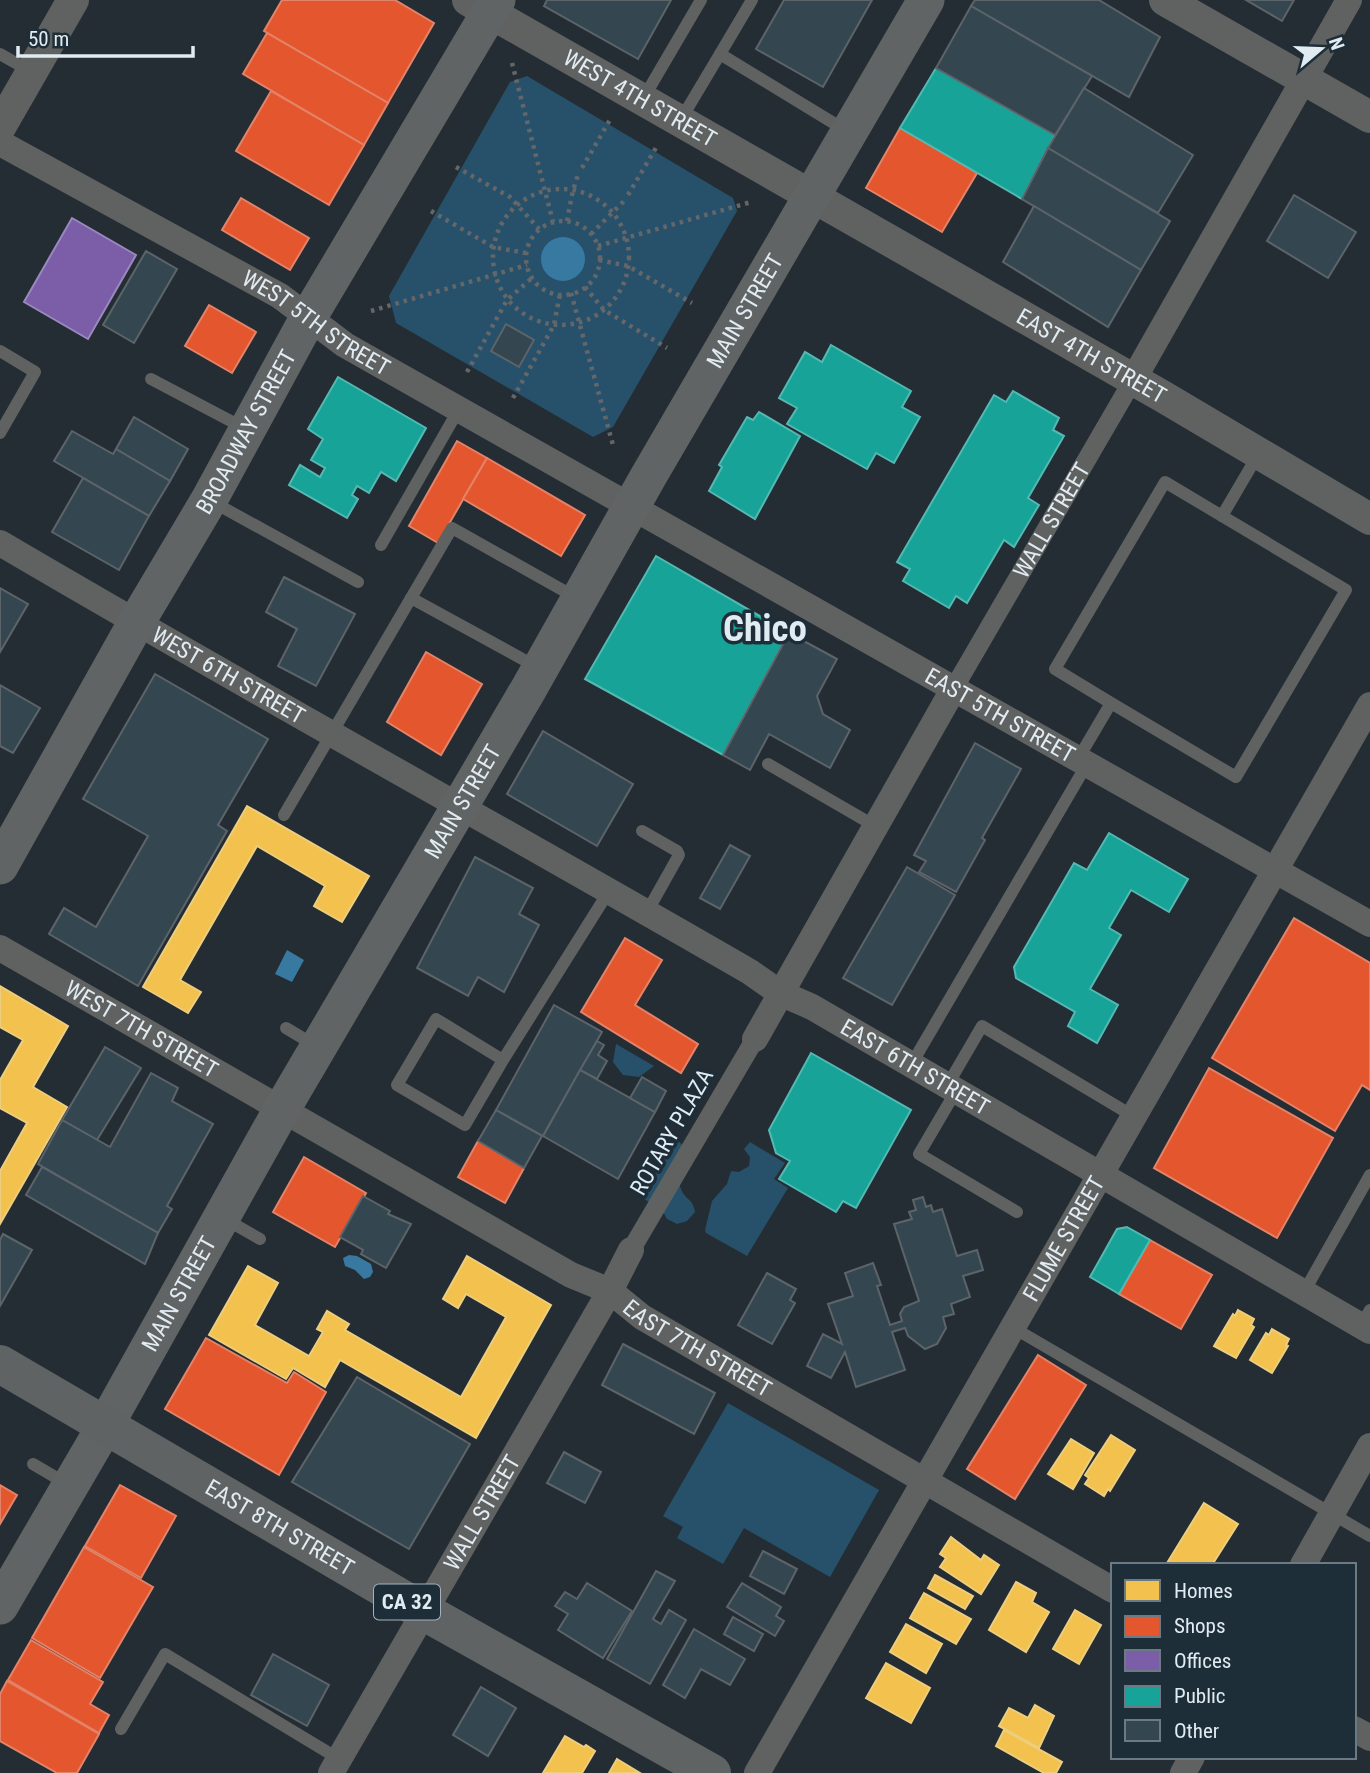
<svg xmlns="http://www.w3.org/2000/svg" width="1370" height="1773" font-family="'Roboto Condensed',sans-serif">
  <rect width="100%" height="100%" fill="#242d33"/>
  <g fill="#27516b">
    <path d="M527,76L733,198L737,211L613,427L593,437L396,323L389,296L510,82Z"/>
    <path d="M616,1044L654,1066L639,1077L623,1075L613,1062Z"/>
    <path d="M671,1133L686,1149C683,1160 676,1177 681,1189C685,1200 693,1198 695,1212L687,1221L677,1224L667,1219L662,1210L636,1194Z"/>
    <path d="M750,1142L785,1163L774,1179L788,1188L747,1256L706,1233L705,1230L712,1201L727,1184L731,1171L739,1172L749,1166L750,1157L744,1149Z"/>
    <path d="M728,1403L879,1490L830,1577L744,1528L723,1564L677,1538L683,1527L663,1516Z"/>
  </g>
  <g fill="#3879a1">
    <circle cx="563" cy="259" r="22"/>
    <path d="M287,950L304,960L292,982L275,974Z"/>
    <path d="M349,1255L357,1256L371,1264L373,1272L370,1277L364,1279L355,1270L345,1266L343,1258Z"/>
  </g>
  <g fill="#f2c14e" stroke="#edce7f" stroke-width="2">
    <path d="M247,806L369,876L342,922L314,906L325,886L257,846L180,980L201,992L188,1013L143,987Z"/>
    <path d="M0,986L68,1026L33,1087L67,1107L0,1224V1171L27,1123L0,1108V1080L23,1040L0,1027Z"/>
    <path d="M467,1256L551,1305L476,1438L340,1360L325,1387L293,1368L286,1379L209,1335L248,1266L278,1283L255,1325L309,1356L323,1332L317,1329L327,1311L349,1324L345,1330L461,1397L506,1317L466,1294L458,1308L443,1299Z"/>
    <path d="M1238,1310L1254,1319L1251,1325L1254,1327L1236,1358L1214,1346L1233,1314L1235,1316Z"/>
    <path d="M1272,1329L1289,1339L1286,1345L1288,1346L1272,1373L1250,1360L1266,1333L1269,1335Z"/>
    <path d="M1111,1435L1135,1450L1110,1491L1108,1489L1104,1496L1085,1484L1089,1478L1085,1475Z"/>
    <path d="M1071,1439L1094,1453L1073,1489L1048,1474Z"/>
    <path d="M1204,1503L1238,1524L1212,1565H1171L1167,1563Z"/>
    <path d="M951,1537L981,1560L984,1555L999,1565L981,1594L940,1567L946,1558L940,1554Z"/>
    <path d="M935,1575L973,1596L965,1609L928,1588Z"/>
    <path d="M1016,1582L1036,1593L1032,1602L1049,1612L1026,1652L989,1630Z"/>
    <path d="M924,1593L971,1619L956,1644L910,1618Z"/>
    <path d="M1075,1610L1101,1625L1079,1664L1053,1649Z"/>
    <path d="M906,1624L942,1644L926,1673L890,1652Z"/>
    <path d="M886,1663L930,1688L911,1723L866,1698Z"/>
    <path d="M1035,1705L1054,1716L1039,1748L999,1726L1009,1708L1028,1718Z"/>
    <path d="M1004,1730L1062,1762L1056,1773H1044L996,1746Z"/>
    <path d="M565,1736L584,1747L586,1745L595,1751L582,1773H543Z"/>
    <path d="M617,1759L640,1773H609Z"/>
  </g>
  <g fill="#e4572e" stroke="#e38369" stroke-width="2">
    <path d="M282,0H395L434,23L388,103L264,31Z"/>
    <path d="M267,33L388,103L364,145L243,74Z"/>
    <path d="M271,91L364,145L329,205L236,151Z"/>
    <path d="M900,128L977,173L942,232L866,188Z"/>
    <path d="M241,198L309,238L290,270L222,230Z"/>
    <path d="M209,305L256,332L232,373L185,346Z"/>
    <path d="M457,441L487,458L438,543L409,526Z"/>
    <path d="M487,458L585,515L561,556L463,499Z"/>
    <path d="M426,652L482,684L441,755L387,722Z"/>
    <path d="M1294,918L1370,963V1090L1362,1085L1335,1131L1212,1058Z"/>
    <path d="M625,938L662,960L635,1005L698,1044L681,1073L581,1012Z"/>
    <path d="M1209,1068L1333,1138L1277,1238L1154,1168Z"/>
    <path d="M478,1141L524,1168L505,1203L458,1177Z"/>
    <path d="M304,1157L366,1193L335,1247L273,1212Z"/>
    <path d="M1150,1240L1212,1275L1181,1329L1119,1294Z"/>
    <path d="M206,1338L287,1383L294,1372L326,1392L279,1475L165,1409Z"/>
    <path d="M1038,1355L1086,1385L1015,1499L967,1469Z"/>
    <path d="M0,1485L17,1495L0,1524Z"/>
    <path d="M120,1485L176,1516L141,1578L85,1546Z"/>
    <path d="M84,1547L153,1587L100,1678L32,1638Z"/>
    <path d="M31,1640L103,1682L90,1704L109,1715L99,1733L8,1680Z"/>
    <path d="M7,1681L99,1734L77,1773H57L0,1741V1694Z"/>
  </g>
  <path fill="#7b5ea7" stroke="#9a88be" stroke-width="2" d="M72,218L136,255L88,339L24,302Z"/>
  <g fill="#17a398" stroke="#54b9b3" stroke-width="2">
    <path d="M936,68L1055,135L1022,199L900,128Z"/>
    <path d="M831,345L911,391L902,407L920,417L894,463L876,453L867,469L787,424L797,408L779,398L805,352L822,362Z"/>
    <path d="M338,377L426,428L396,481L381,472L369,493L357,486L352,495L358,499L347,518L289,485L300,465L320,477L325,468L311,460L323,439L308,429Z"/>
    <path d="M1013,391L1059,418L1053,430L1064,436L1028,498L1039,505L1014,547L1004,540L967,603L956,596L949,608L903,581L910,569L897,562L994,395L1006,402Z"/>
    <path d="M759,412L800,436L755,519L709,491L722,467L719,465L747,417L753,420Z"/>
    <path d="M656,556L789,633L723,755L585,679Z"/>
    <path d="M1109,833L1188,879L1169,912L1131,890L1109,928L1121,935L1090,989L1118,1005L1097,1043L1068,1026L1075,1012L1016,978L1014,967L1074,863L1087,870Z"/>
    <path d="M811,1053L911,1110L856,1208L843,1201L836,1212L779,1179L790,1161L776,1153L769,1130Z"/>
    <path d="M1127,1227L1150,1240L1119,1294L1090,1277L1117,1229Z"/>
  </g>
  <g fill="#344751" stroke="#5c6469" stroke-width="2">
    <path d="M547,0H671L638,59L544,6Z"/>
    <path d="M784,0H872L823,87L756,49Z"/>
    <path d="M975,0H1099L1160,37L1129,97L971,6Z"/>
    <path d="M1246,0H1294L1282,21Z"/>
    <path d="M971,6L1092,76L1055,135L936,68Z"/>
    <path d="M1084,88L1193,155L1158,213L1048,148Z"/>
    <path d="M1048,148L1170,221L1141,270L1022,199Z"/>
    <path d="M1294,195L1356,232L1328,278L1267,241Z"/>
    <path d="M1034,206L1141,270L1108,327L1003,262Z"/>
    <path d="M146,251L177,269L134,343L103,325Z"/>
    <path d="M506,324L534,340L519,367L491,351Z"/>
    <path d="M134,417L188,449L170,481L116,449Z"/>
    <path d="M72,431L113,454L116,449L170,481L149,516L54,461Z"/>
    <path d="M83,478L149,516L119,570L52,532Z"/>
    <path d="M284,577L355,614L316,686L278,666L297,629L266,612Z"/>
    <path d="M0,588L28,604L0,652Z"/>
    <path d="M789,633L837,659L817,696L823,714L850,730L830,768L769,734L750,770L723,755Z"/>
    <path d="M155,674L268,739L218,825L227,831L138,986L49,934L64,908L96,927L148,836L83,799Z"/>
    <path d="M0,685L40,708L13,753L0,746Z"/>
    <path d="M543,731L633,784L597,846L507,794Z"/>
    <path d="M975,743L1021,769L982,838L985,840L956,892L919,872L926,861L914,855Z"/>
    <path d="M730,845L750,856L720,909L700,898Z"/>
    <path d="M475,857L533,888L519,914L539,925L504,992L478,977L468,996L417,968Z"/>
    <path d="M907,867L955,895L892,1005L843,978Z"/>
    <path d="M554,1005L602,1032L543,1136L496,1110Z"/>
    <path d="M597,1041L604,1045L598,1055L607,1061L597,1079L580,1070Z"/>
    <path d="M105,1047L141,1068L97,1140L62,1120Z"/>
    <path d="M580,1070L655,1112L618,1179L543,1136Z"/>
    <path d="M151,1073L178,1088L172,1101L213,1124L167,1206L172,1209L158,1233L38,1164L62,1120L110,1147Z"/>
    <path d="M642,1077L666,1091L655,1112L630,1098Z"/>
    <path d="M496,1110L542,1136L524,1168L478,1141Z"/>
    <path d="M42,1167L158,1233L145,1264L26,1195Z"/>
    <path d="M363,1196L390,1211L388,1214L411,1224L386,1268L361,1254L363,1250L340,1237Z"/>
    <path d="M923,1197L926,1207L931,1205L933,1212L942,1209L957,1256L977,1250L983,1270L963,1276L970,1297L951,1304L954,1314L943,1317L946,1328L937,1344L925,1349L908,1336L905,1328L892,1332L905,1370L856,1387L845,1352L831,1378L807,1366L823,1334L842,1344L828,1304L853,1296L845,1273L873,1263L881,1285L877,1286L890,1325L902,1321L900,1314L904,1307L919,1301L894,1224L912,1219L909,1212L916,1210L913,1200Z"/>
    <path d="M3,1234L32,1250L0,1306V1240Z"/>
    <path d="M767,1273L796,1289L790,1300L795,1303L772,1344L738,1325Z"/>
    <path d="M623,1344L715,1393L694,1434L602,1385Z"/>
    <path d="M357,1377L470,1444L409,1549L292,1482Z"/>
    <path d="M564,1452L601,1472L585,1503L547,1483Z"/>
    <path d="M763,1551L797,1569L784,1594L750,1576Z"/>
    <path d="M656,1571L675,1581L653,1619L661,1624L669,1610L686,1620L650,1684L607,1659Z"/>
    <path d="M587,1583L632,1611L603,1658L558,1630L568,1614L555,1606L565,1592L577,1599Z"/>
    <path d="M742,1583L781,1607L776,1616L784,1621L775,1636L727,1607Z"/>
    <path d="M733,1617L763,1634L754,1651L724,1634Z"/>
    <path d="M694,1629L745,1659L730,1685L701,1669L685,1698L663,1685Z"/>
    <path d="M273,1654L329,1685L307,1726L251,1695Z"/>
    <path d="M481,1687L516,1708L488,1756L453,1735Z"/>
  </g>
  <g fill="none" stroke-linecap="round" stroke-linejoin="round">
    <g stroke="#646769" stroke-width="4.5" stroke-dasharray="3.5 5" stroke-linecap="butt">
      <path d="M512,63L553,222"/>
      <path d="M456,167L510,197L539,229"/>
      <path d="M582,168L611,118"/>
      <circle cx="561" cy="257" r="68"/>
      <path d="M628,195L657,146"/>
      <path d="M431,211L493,247L526,253"/>
      <path d="M567,221L573,190L578,175"/>
      <circle cx="563" cy="258" r="37"/>
      <path d="M591,234L624,201"/>
      <path d="M598,246L751,202"/>
      <path d="M599,260L628,266L692,303"/>
      <path d="M585,287L604,310L667,348"/>
      <path d="M571,293L613,445"/>
      <path d="M371,311L527,265"/>
      <path d="M467,372L507,300L532,278"/>
      <path d="M513,398L554,325L560,294"/>
    </g>
    <g stroke="#606261" stroke-width="12">
      <path d="M0,54L30,71"/>
      <path d="M720,54L752,0"/>
      <path d="M643,99L701,0"/>
      <path d="M680,121L720,54L845,130"/>
      <path d="M0,351L35,372L0,433"/>
      <path d="M151,379L244,428"/>
      <path d="M211,501L358,582"/>
      <path d="M1222,516L1259,453"/>
      <path d="M381,545L459,409"/>
      <path d="M411,598L537,667"/>
      <path d="M1078,759L1111,703L1055,669L1165,482L1346,590L1236,777L1111,703"/>
      <path d="M768,764L875,826"/>
      <path d="M284,815L452,528L575,597"/>
      <path d="M642,831L677,851L679,855L647,912"/>
      <path d="M286,1028L316,1046"/>
      <path d="M503,1060L465,1125L397,1085L436,1019L503,1060L609,891"/>
      <path d="M911,1065L1087,764"/>
      <path d="M947,1086L982,1026L1133,1116"/>
      <path d="M956,1091L919,1154L1017,1212"/>
      <path d="M225,1219L260,1239"/>
      <path d="M1304,1292L1370,1175"/>
      <path d="M1361,1326L1370,1310"/>
      <path d="M1012,1327L1370,1536"/>
      <path d="M33,1464L67,1484"/>
      <path d="M121,1729L165,1654L339,1759"/>
    </g>
    <g stroke="#606261" stroke-width="19">
      <path id="s1" d="M954,688L1133,380"/>
      <path d="M631,1250L755,1039"/>
    </g>
    <g stroke="#606261" stroke-width="26">
      <path id="s2" d="M0,143L280,296L345,345L1370,924"/>
      <path d="M1133,380L1349,0"/>
      <path id="s3" d="M0,543C248,689 501,828 750,972L780,993L812,1007L1370,1331"/>
      <path id="s4" d="M0,948L571,1275L610,1291L642,1317L1113,1590"/>
      <path d="M755,1039L954,688"/>
      <path d="M1303,1565L1370,1446"/>
      <path d="M1354,1729L1370,1738"/>
      <path id="s5" d="M331,1773L610,1291L631,1250"/>
      <path id="s6" d="M757,1773L1370,705"/>
      <path d="M1183,1773L1192,1757"/>
    </g>
    <g stroke="#606261" stroke-width="32">
      <path id="s7" d="M468,0L1162,396L1370,519"/>
      <path d="M1165,0L1370,117"/>
      <path d="M0,127L73,0"/>
    </g>
    <g stroke="#616464" stroke-width="37">
      <path id="s8" d="M0,866L136,623L209,500L308,318L497,0"/>
      <path id="s9" d="M0,1606L105,1426L282,1109L528,690L648,477L926,0"/>
    </g>
    <path stroke="#5f6363" stroke-width="38" id="s10" d="M0,1364L423,1611L712,1773"/>
  </g>
  <g text-anchor="middle" dominant-baseline="central" stroke-width="7" stroke-linejoin="round" paint-order="stroke">
    <rect fill="#1e2e39" stroke="#a6b2ba" stroke-width="2" x="374" y="1584.5" width="66" height="35" rx="5"/>
    <g font-size="21" font-weight="bold" fill="#e1ebf2">
      <text x="407" y="1602">CA 32</text>
    </g>
    <g font-size="23" fill="#e1ebf2" stroke="#1e2e39">
      <text stroke="none"><textPath href="#s7" startOffset="198">WEST 4TH STREET</textPath></text>
      <text stroke="none"><textPath href="#s9" startOffset="1494">MAIN STREET</textPath></text>
      <text stroke="none"><textPath href="#s2" startOffset="364">WEST 5TH STREET</textPath></text>
      <text stroke="none"><textPath href="#s7" startOffset="718">EAST 4TH STREET</textPath></text>
      <text stroke="none"><textPath href="#s8" startOffset="499">BROADWAY STREET</textPath></text>
      <text stroke="none"><textPath href="#s1" startOffset="194">WALL STREET</textPath></text>
      <text stroke="none"><textPath href="#s3" startOffset="264">WEST 6TH STREET</textPath></text>
      <text stroke="none"><textPath href="#s2" startOffset="1153">EAST 5TH STREET</textPath></text>
      <text stroke="none"><textPath href="#s9" startOffset="928">MAIN STREET</textPath></text>
      <text stroke="none"><textPath href="#s4" startOffset="163">WEST 7TH STREET</textPath></text>
      <text stroke="none"><textPath href="#s3" startOffset="1055">EAST 6TH STREET</textPath></text>
      <text transform="translate(672 1132) rotate(-60)">ROTARY PLAZA</text>
      <text stroke="none"><textPath href="#s6" startOffset="616">FLUME STREET</textPath></text>
      <text stroke="none"><textPath href="#s9" startOffset="360">MAIN STREET</textPath></text>
      <text stroke="none"><textPath href="#s4" startOffset="805">EAST 7TH STREET</textPath></text>
      <text stroke="none"><textPath href="#s5" startOffset="301">WALL STREET</textPath></text>
      <text stroke="none"><textPath href="#s10" startOffset="324">EAST 8TH STREET</textPath></text>
    </g>
    <g font-size="37" font-weight="bold" fill="#e1ebf2" stroke="#1e2e39">
      <text x="765" y="628">Chico</text>
    </g>
  </g>
  <rect x="1111" y="1563" width="245" height="196" fill="#1e2e39" stroke="#6c7a83" stroke-width="2"/>
  <rect x="1125" y="1580" width="35" height="21" fill="#f2c14e" stroke="#6c7a83" stroke-width="2"/>
  <text x="1174" y="1598" font-size="21" fill="#e1ebf2">Homes</text>
  <rect x="1125" y="1616" width="35" height="21" fill="#e4572e" stroke="#6c7a83" stroke-width="2"/>
  <text x="1174" y="1633" font-size="21" fill="#e1ebf2">Shops</text>
  <rect x="1125" y="1650" width="35" height="21" fill="#7b5ea7" stroke="#6c7a83" stroke-width="2"/>
  <text x="1174" y="1668" font-size="21" fill="#e1ebf2">Offices</text>
  <rect x="1125" y="1686" width="35" height="21" fill="#17a398" stroke="#6c7a83" stroke-width="2"/>
  <text x="1174" y="1703" font-size="21" fill="#e1ebf2">Public</text>
  <rect x="1125" y="1720" width="35" height="21" fill="#344751" stroke="#6c7a83" stroke-width="2"/>
  <text x="1174" y="1738" font-size="21" fill="#e1ebf2">Other</text>
  <g transform="translate(1321 49) rotate(71)" stroke="#1e2e39" stroke-width="5" paint-order="stroke">
  <path d="M0-5L12 26L0 18L-12 26Z" fill="#e1ebf2"/>
  <text y="-10" font-size="19" font-weight="bold" text-anchor="middle" fill="#e1ebf2">N</text>
  </g>
  <path d="M18 46v10h175v-10" fill="none" stroke="#e1ebf2" stroke-width="3.5"/>
  <text x="28" y="46" font-size="21" fill="#e1ebf2" stroke="#1e2e39" stroke-width="5" paint-order="stroke">50 m</text>
</svg>
